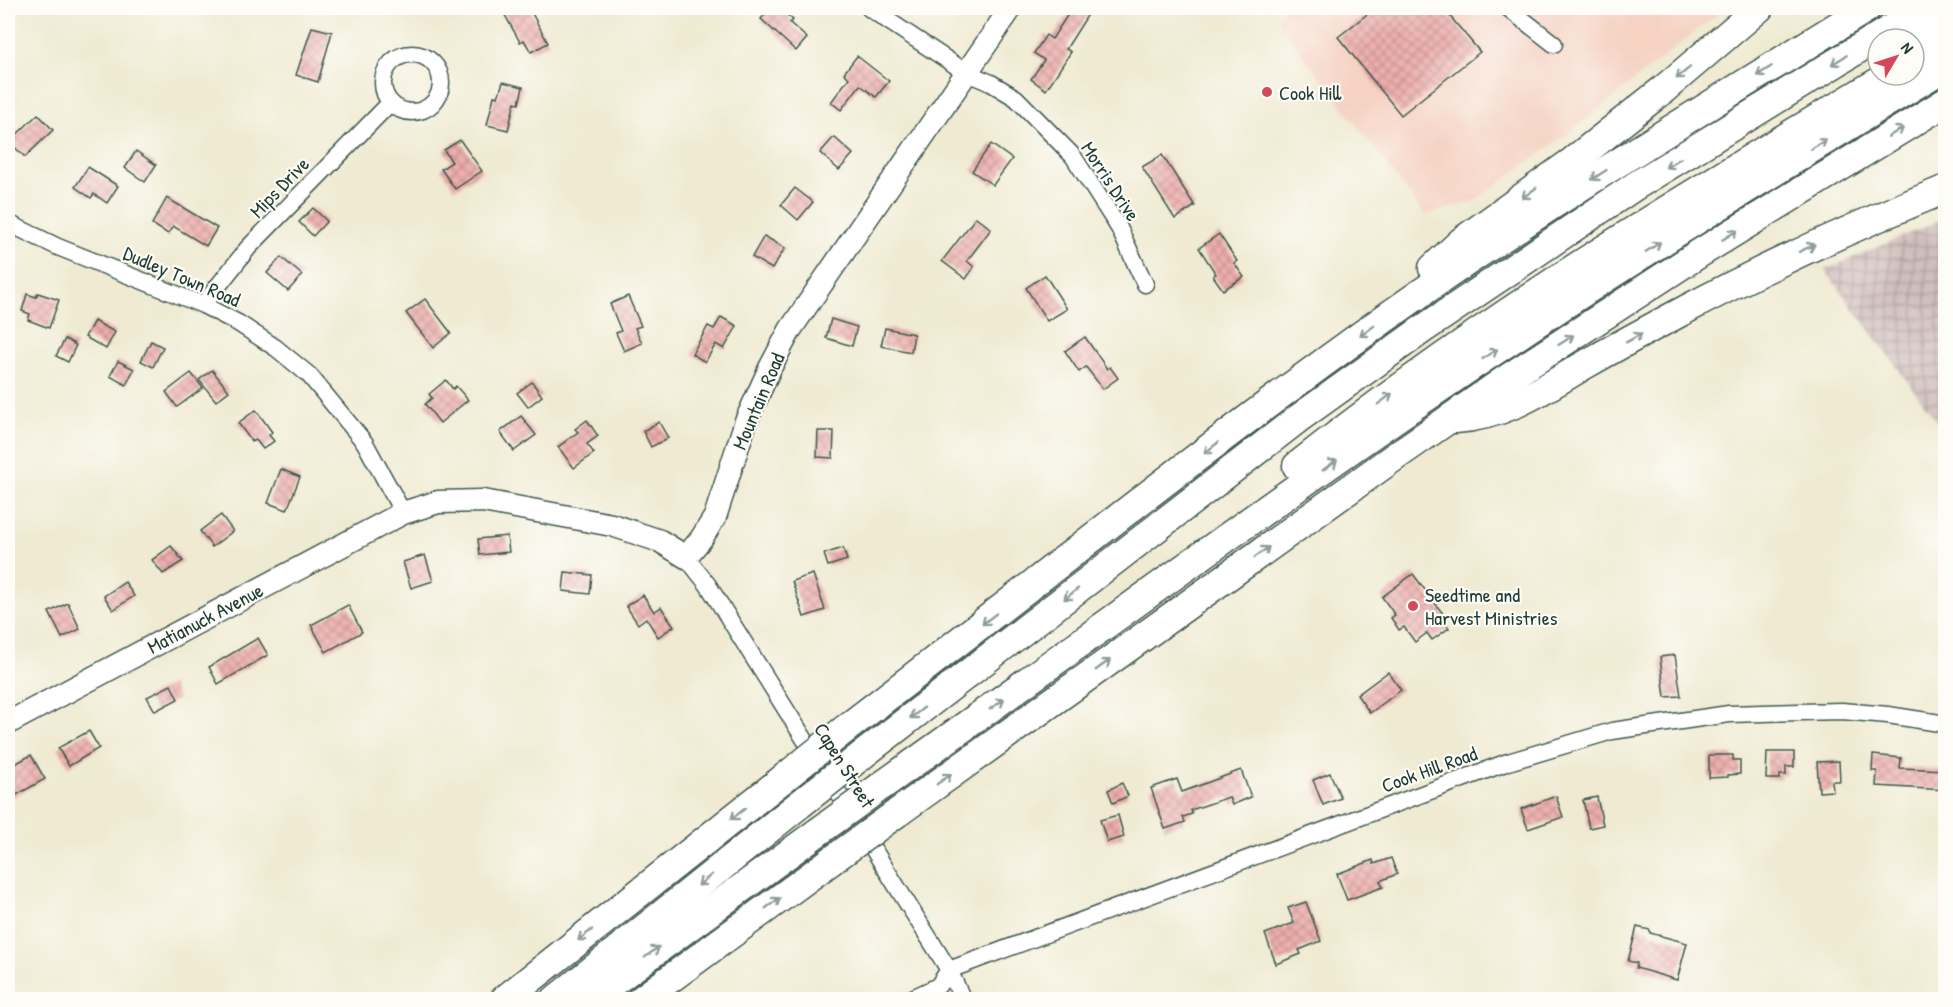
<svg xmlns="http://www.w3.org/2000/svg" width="1953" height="1007" font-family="'Patrick Hand',sans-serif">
  <defs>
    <pattern id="industrial-grid" width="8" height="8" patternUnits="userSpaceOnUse" patternTransform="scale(1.5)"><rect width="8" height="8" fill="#d1bfbd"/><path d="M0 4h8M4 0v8" fill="none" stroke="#a99c9a"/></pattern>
    <pattern id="building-cross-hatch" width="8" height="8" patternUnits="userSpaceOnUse" patternTransform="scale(1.5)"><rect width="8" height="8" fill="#eeafad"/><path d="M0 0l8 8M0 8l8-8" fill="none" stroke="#c0908e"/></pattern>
  </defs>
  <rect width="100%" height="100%" fill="#fdfcf7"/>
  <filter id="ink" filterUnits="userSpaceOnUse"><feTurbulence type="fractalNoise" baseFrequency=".0167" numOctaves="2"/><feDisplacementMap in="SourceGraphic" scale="12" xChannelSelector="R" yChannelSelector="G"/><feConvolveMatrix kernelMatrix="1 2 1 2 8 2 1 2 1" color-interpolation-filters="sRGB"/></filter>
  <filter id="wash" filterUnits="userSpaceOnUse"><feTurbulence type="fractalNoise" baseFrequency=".008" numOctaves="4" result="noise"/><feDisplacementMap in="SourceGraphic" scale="24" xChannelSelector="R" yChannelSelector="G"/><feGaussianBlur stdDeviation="1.35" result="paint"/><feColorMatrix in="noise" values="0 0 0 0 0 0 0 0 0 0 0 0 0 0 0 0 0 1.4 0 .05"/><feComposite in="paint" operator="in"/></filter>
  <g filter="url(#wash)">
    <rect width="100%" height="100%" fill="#efead1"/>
    <path fill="#f5d2c2" d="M1284,8H1725L1573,130L1473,202L1425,215L1278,22Z"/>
    <path fill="url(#industrial-grid)" d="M1945,218V432L1825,270Z"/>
    <g id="blocks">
      <g fill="url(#building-cross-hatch)">
        <path d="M501,8H529L548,43L531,52L524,40L520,42Z"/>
        <path d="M771,8H779L793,20L790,23L807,38L796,51L761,19Z"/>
        <path d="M1072,8H1092L1066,49L1071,52L1046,90L1031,79L1044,60L1034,53L1046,35L1052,39Z"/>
        <path d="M1375,8H1443L1480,52L1401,115L1338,37Z"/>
        <path d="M312,27L332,32L318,82L296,75Z"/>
        <path d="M857,56L889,81L876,97L860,85L841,110L831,102L849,78L844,73Z"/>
        <path d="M503,82L523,87L519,104L515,102L508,130L487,125L494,96L498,97Z"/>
        <path d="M38,114L53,130L25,157L9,142Z"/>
        <path d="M834,137L853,154L839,170L820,153Z"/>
        <path d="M460,140L482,171L455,189L441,169L452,162L444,150Z"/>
        <path d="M991,144L1012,159L993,185L972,171Z"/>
        <path d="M136,151L156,165L145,182L125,168Z"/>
        <path d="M1162,155L1195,206L1175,219L1142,167Z"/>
        <path d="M88,167L118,186L107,203L94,194L91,198L75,187Z"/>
        <path d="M795,188L813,202L798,220L781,205Z"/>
        <path d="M167,198L217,228L206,246L173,226L168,234L152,224Z"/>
        <path d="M313,208L327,221L313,236L299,222Z"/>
        <path d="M976,217L991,229L967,261L974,267L966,279L942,261Z"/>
        <path d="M1219,234L1237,261L1234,263L1244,277L1223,290L1213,276L1216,274L1199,248Z"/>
        <path d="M764,236L785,248L772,269L752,257Z"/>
        <path d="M281,257L302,275L288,291L267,273Z"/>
        <path d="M1045,275L1067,309L1047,321L1026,288Z"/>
        <path d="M38,293L59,300L49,328L28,320L30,314L22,311L27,294L36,297Z"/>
        <path d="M628,296L641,326L635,328L642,343L624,351L616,333L621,331L610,304Z"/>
        <path d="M425,299L451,333L433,348L406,313Z"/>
        <path d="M721,317L737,326L724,349L716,344L705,362L692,354L708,326L714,329Z"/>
        <path d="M831,319L857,327L852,346L826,338Z"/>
        <path d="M94,321L115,332L106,349L85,337Z"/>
        <path d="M885,328L914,334L911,352L881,346Z"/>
        <path d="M1085,337L1107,369L1110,367L1118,378L1103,389L1086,367L1079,372L1065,351Z"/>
        <path d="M65,339L76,345L68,362L56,356Z"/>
        <path d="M151,341L163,347L153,367L141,361Z"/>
        <path d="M118,361L134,369L126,385L110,376Z"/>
        <path d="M212,370L229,391L216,401L199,380Z"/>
        <path d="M191,373L203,388L177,407L166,392Z"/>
        <path d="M446,380L453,389L456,386L468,400L440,423L425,404L432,398L429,394Z"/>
        <path d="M532,382L542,396L528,407L517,393Z"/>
        <path d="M256,410L272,432L269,435L274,441L263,449L256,440L252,442L238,423Z"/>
        <path d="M521,416L536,435L514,451L500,432Z"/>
        <path d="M587,420L598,436L587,444L594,453L574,468L558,447L578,432L575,429Z"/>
        <path d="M659,422L668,438L651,447L643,431Z"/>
        <path d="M818,431H834L833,458L817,457Z"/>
        <path d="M281,469L300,477L287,510L268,503Z"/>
        <path d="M221,515L233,531L212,547L200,531Z"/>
        <path d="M507,536L509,552L480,555L478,539Z"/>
        <path d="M171,546L183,561L163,574L152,560Z"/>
        <path d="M843,548L847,560L828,566L824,554Z"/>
        <path d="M425,555L433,581L411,588L403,562Z"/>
        <path d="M565,572L592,575L590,594L563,591Z"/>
        <path d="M813,574L825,610L804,617L792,581Z"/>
        <path d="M1413,574L1447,619L1444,621L1449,628L1432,640L1427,633L1415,642L1404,627L1399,630L1391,618L1395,615L1382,597Z"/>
        <path d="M125,582L134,596L113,610L104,596Z"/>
        <path d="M643,595L654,612L661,607L674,626L658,637L646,618L638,624L626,606Z"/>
        <path d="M68,603L80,629L62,638L49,612Z"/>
        <path d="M348,605L362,632L326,652L311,625Z"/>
        <path d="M258,638L268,655L218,684L209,667Z"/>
        <path d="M1675,655L1681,696L1665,697L1660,657Z"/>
        <path d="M1388,672L1401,690L1370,713L1357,695Z"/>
        <path d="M171,685L178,699L155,711L147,697Z"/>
        <path d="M89,731L99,748L69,766L58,748Z"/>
        <path d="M1767,752H1794V767H1786V775H1780V779H1766Z"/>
        <path d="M31,755L45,779L13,797L8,787V768Z"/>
        <path d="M1709,755H1733V760H1740V774L1728,775V777L1709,778Z"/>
        <path d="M1873,755L1901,758L1900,768L1946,770V790L1876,786L1877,771H1872Z"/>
        <path d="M1839,761L1840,781H1832L1833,791L1819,792L1817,762Z"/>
        <path d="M1241,770L1251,797L1232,805L1229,797L1191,810L1192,814L1183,817L1185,822L1165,829L1151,788L1177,779L1182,792Z"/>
        <path d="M1330,773L1341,798L1323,805L1313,780Z"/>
        <path d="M1122,783L1128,796L1113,803L1108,790Z"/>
        <path d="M1556,796L1563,817L1528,829L1521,809Z"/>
        <path d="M1597,797L1603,825L1589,828L1583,800Z"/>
        <path d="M1118,815L1124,837L1107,842L1100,820Z"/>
        <path d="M1391,858L1397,874L1380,881L1383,887L1347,900L1337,874L1373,860L1374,864Z"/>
        <path d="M1306,902L1321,941L1299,950L1301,954L1276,964L1265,934L1294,923L1288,908Z"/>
        <path d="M1637,927L1650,930V933L1687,943L1677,980L1636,968L1637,963L1628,961Z"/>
      </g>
    </g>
  </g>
  <g filter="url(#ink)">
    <use href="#blocks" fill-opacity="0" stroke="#3e574c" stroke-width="1.5"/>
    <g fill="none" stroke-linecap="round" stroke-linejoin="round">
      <g stroke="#3e574c" stroke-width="19">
        <g id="street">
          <path d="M869,8L967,73L991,83L1016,98L1073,156L1119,228L1145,284"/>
          <path d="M1508,8L1554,44"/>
          <circle cx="412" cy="83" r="29"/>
          <path d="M8,223L58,247L203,305L238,323L276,348L309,375L365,443L403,513"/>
          <path d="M203,305L248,248L390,103"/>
          <path d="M686,557L708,585L949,970L963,1000"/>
          <path d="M908,1000L938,986L949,970L1508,762L1612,731L1729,714L1800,712L1842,711L1888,715L1946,724"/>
        </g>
      </g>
      <g stroke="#3e574c" stroke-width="25">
        <path id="secondary" d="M8,723L403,513L438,502L483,501L612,525L660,541L686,557L701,539L715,517L746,421L770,368L790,330L1011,8"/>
      </g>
      <g stroke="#3e574c" stroke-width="31">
        <g id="highway">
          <path d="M1910,39L1946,17"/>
          <path d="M1914,61L1946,42"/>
          <path d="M1433,268L1462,241L1573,161L1664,89L1759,8"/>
          <path d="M1456,419C1504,416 1541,391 1581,367C1614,348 1647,330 1681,312C1767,266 1855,226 1946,189"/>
          <path d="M1297,466C1483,318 1686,196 1890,75"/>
          <path d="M844,730C1026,591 1204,447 1391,314C1545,205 1707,107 1867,8"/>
          <path d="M861,756L1299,418L1423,329L1635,186L1925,8"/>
          <path d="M880,787C1081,644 1278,497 1481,360C1633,257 1790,162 1946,66"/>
          <path d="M897,813L1393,458L1505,380L1700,253L1946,102"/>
          <path d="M504,1000L784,778"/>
          <path d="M555,1000L800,804"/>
          <path d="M589,1000L818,832"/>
          <path d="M641,1000L835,858"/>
        </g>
      </g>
      <use href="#street" stroke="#fff" stroke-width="16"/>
      <use href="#secondary" stroke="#fff" stroke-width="22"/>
      <use href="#highway" stroke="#fff" stroke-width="28"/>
      <g stroke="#3e574c" stroke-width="31" stroke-linecap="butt">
        <g id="highway-bridge">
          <path d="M784,778L844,730"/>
          <path d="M800,804L861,756"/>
          <path d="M818,832L880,787"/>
          <path d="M835,858L897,813"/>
        </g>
      </g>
      <use href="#highway-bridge" stroke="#fff" stroke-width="28"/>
    </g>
    <defs><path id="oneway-shaft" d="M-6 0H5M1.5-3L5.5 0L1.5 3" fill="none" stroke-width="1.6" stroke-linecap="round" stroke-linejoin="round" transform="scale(1.5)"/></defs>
    <g stroke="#8f9e9a">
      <use href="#oneway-shaft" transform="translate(1839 60) rotate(148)"/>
      <use href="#oneway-shaft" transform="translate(1764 71) rotate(148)"/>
      <use href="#oneway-shaft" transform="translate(1683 73) rotate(141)"/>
      <use href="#oneway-shaft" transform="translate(1896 132) rotate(-32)"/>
      <use href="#oneway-shaft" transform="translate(1819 144) rotate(-32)"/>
      <use href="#oneway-shaft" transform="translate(1673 163) rotate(148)"/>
      <use href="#oneway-shaft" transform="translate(1599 175) rotate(147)"/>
      <use href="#oneway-shaft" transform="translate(1529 193) rotate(144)"/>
      <use href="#oneway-shaft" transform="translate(1730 235) rotate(-32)"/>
      <use href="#oneway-shaft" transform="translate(1653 247) rotate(-33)"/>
      <use href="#oneway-shaft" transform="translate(1807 248) rotate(-25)"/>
      <use href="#oneway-shaft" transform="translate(1367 331) rotate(144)"/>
      <use href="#oneway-shaft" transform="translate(1634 338) rotate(-29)"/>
      <use href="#oneway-shaft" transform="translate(1566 340) rotate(-33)"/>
      <use href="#oneway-shaft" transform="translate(1490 354) rotate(-34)"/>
      <use href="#oneway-shaft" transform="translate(1385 399) rotate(-37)"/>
      <use href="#oneway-shaft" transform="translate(1211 448) rotate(142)"/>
      <use href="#oneway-shaft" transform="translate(1330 465) rotate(-36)"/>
      <use href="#oneway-shaft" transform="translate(1262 552) rotate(-36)"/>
      <use href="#oneway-shaft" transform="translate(1071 594) rotate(142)"/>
      <use href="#oneway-shaft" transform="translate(989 619) rotate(142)"/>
      <use href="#oneway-shaft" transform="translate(1103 665) rotate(-36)"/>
      <use href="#oneway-shaft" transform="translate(997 704) rotate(-35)"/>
      <use href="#oneway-shaft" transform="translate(917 713) rotate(142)"/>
      <use href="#oneway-shaft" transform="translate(944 779) rotate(-36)"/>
      <use href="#oneway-shaft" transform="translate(738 814) rotate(142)"/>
      <use href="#oneway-shaft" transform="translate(705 880) rotate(141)"/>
      <use href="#oneway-shaft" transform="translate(773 903) rotate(-36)"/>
      <use href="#oneway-shaft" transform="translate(585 935) rotate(142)"/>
      <use href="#oneway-shaft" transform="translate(652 952) rotate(-37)"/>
    </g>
  </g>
  <g fill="#d1495b" stroke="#fdfcf7" stroke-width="2">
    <circle cx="1267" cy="92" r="6"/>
    <circle cx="1413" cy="606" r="6"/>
  </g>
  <g text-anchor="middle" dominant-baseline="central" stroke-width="4.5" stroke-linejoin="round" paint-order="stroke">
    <g font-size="20" fill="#1f3d34" stroke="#fdfcf7" text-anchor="start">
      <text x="1279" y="92">Cook Hill</text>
      <text x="1425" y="594">Seedtime and<tspan x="1425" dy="23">Harvest Ministries</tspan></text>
    </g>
    <g font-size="20" fill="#1f3d34" stroke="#fdfcf7">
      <text transform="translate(1111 181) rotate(57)">Morris Drive</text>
      <text transform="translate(279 187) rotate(-46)">Mips Drive</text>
      <text transform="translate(182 276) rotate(23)">Dudley Town Road</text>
      <text transform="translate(758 401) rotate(-67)">Mountain Road</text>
      <text transform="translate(205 618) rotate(-28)">Matianuck Avenue</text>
      <text transform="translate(845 765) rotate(58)">Capen Street</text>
      <text transform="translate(1429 769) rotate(-20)">Cook Hill Road</text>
    </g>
  </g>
  <rect width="1953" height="1007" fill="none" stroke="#fdfcf7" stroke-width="30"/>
  <g transform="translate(1896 57) rotate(51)"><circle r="28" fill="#fdfcf7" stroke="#a4b0a9" stroke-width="1.5"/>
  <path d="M0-4.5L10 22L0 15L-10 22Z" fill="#d1495b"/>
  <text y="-9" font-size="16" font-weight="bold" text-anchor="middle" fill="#1f3d34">N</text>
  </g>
</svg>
